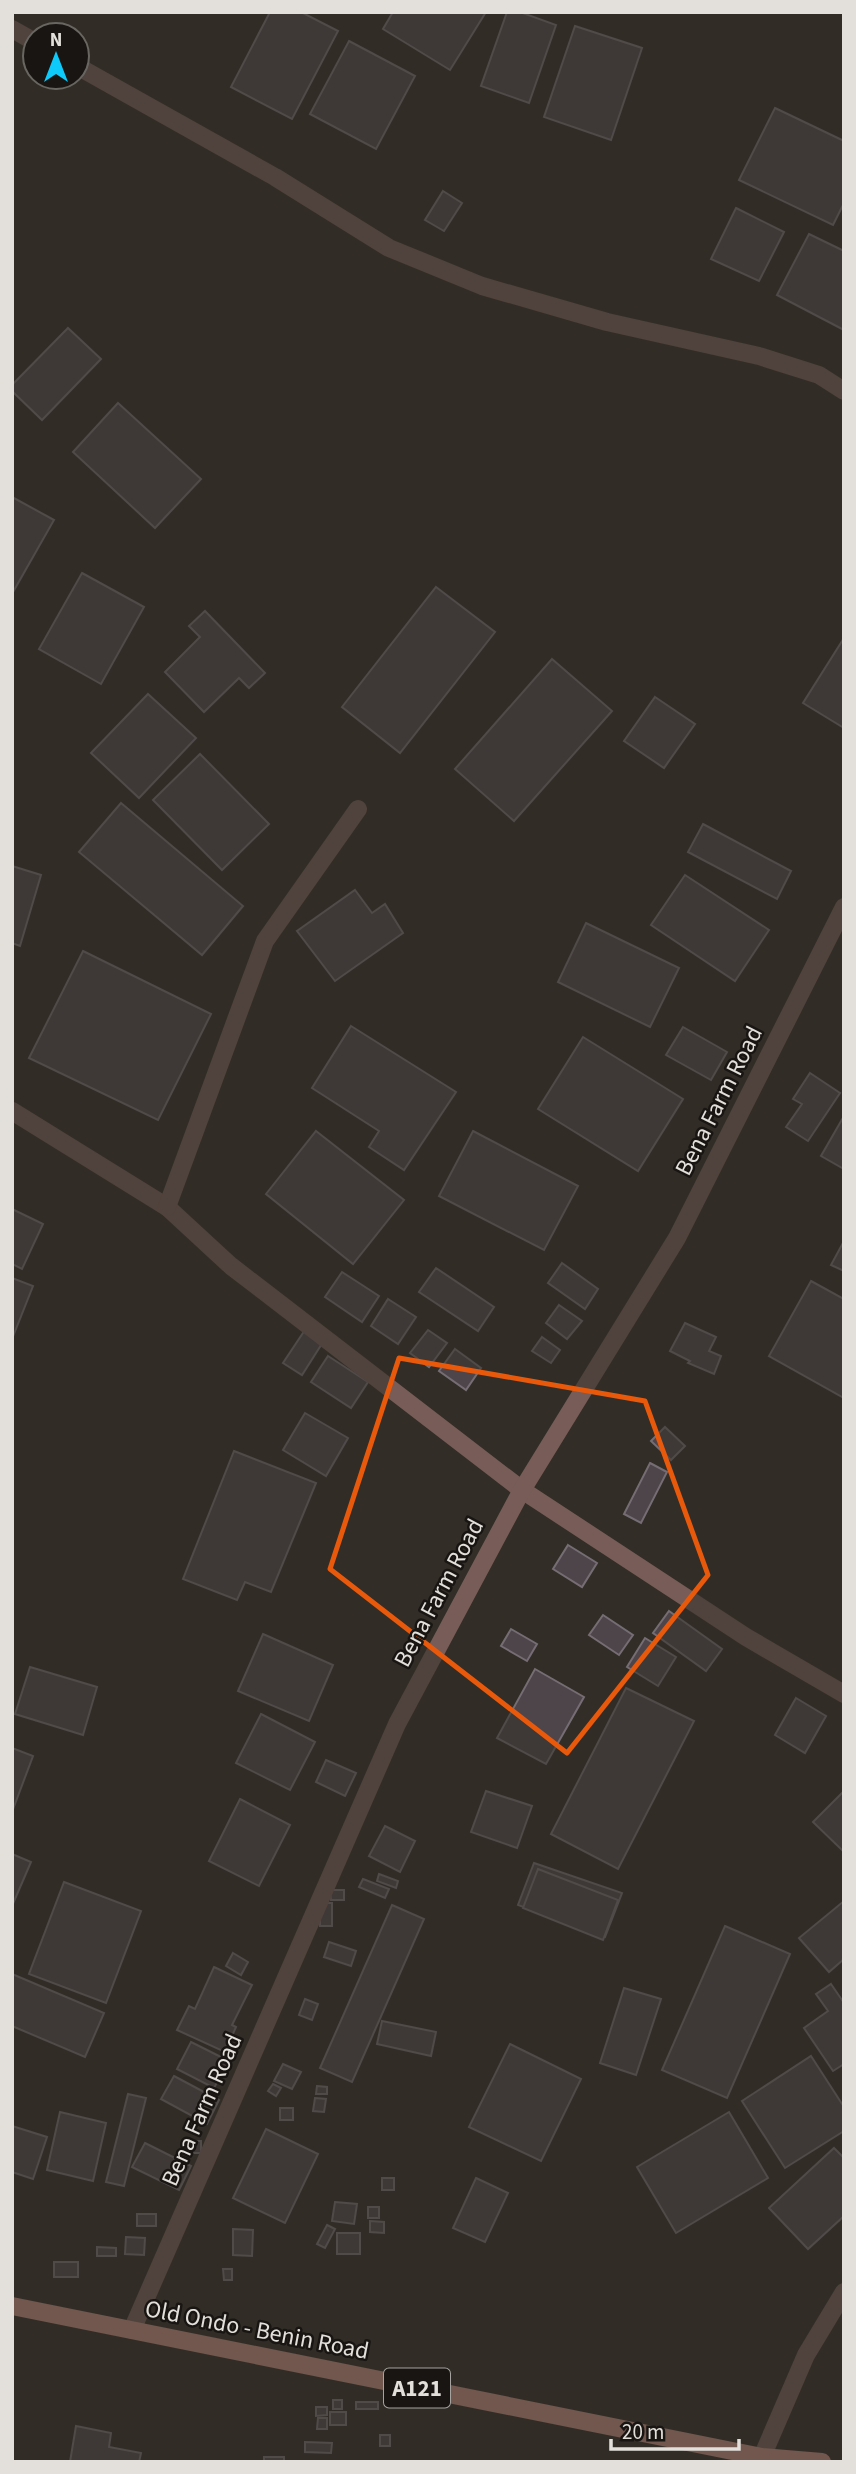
<svg xmlns="http://www.w3.org/2000/svg" width="856" height="2474" font-family="'Source Sans 3',sans-serif">
  <rect width="100%" height="100%" fill="#322d26"/>
  <g fill="#4e454b" stroke="#756d73" stroke-width="2">
    <path d="M270,12H301L338,31L292,119L231,87Z"/>
    <path d="M393,12H486L450,70L383,29Z"/>
    <path d="M507,12H520L556,25L529,103L481,86Z"/>
    <path d="M575,26L642,48L611,140L544,117Z"/>
    <path d="M349,41L415,76L376,149L310,114Z"/>
    <path d="M775,108L844,141V203L833,225L739,180Z"/>
    <path d="M443,191L462,203L444,231L425,220Z"/>
    <path d="M736,208L784,232L759,281L711,259Z"/>
    <path d="M809,234L844,251V330L777,295Z"/>
    <path d="M68,328L101,359L42,420L12,391V385Z"/>
    <path d="M118,403L201,479L155,528L73,452Z"/>
    <path d="M12,497L54,520L13,592L12,591Z"/>
    <path d="M82,573L144,607L101,684L39,649Z"/>
    <path d="M436,587L495,632L400,753L342,707Z"/>
    <path d="M205,611L265,673L249,688L239,678L204,712L165,672L200,637L189,626Z"/>
    <path d="M844,638V728L803,703Z"/>
    <path d="M552,659L612,711L514,821L455,769Z"/>
    <path d="M148,694L196,738L139,798L91,753Z"/>
    <path d="M655,697L695,724L664,768L624,741Z"/>
    <path d="M200,754L269,824L222,870L153,800Z"/>
    <path d="M121,803L243,906L202,955L79,852Z"/>
    <path d="M703,824L791,871L777,899L688,852Z"/>
    <path d="M12,866L41,875L20,946L12,943Z"/>
    <path d="M685,875L769,930L735,981L651,925Z"/>
    <path d="M355,890L372,913L385,904L403,933L335,981L297,931Z"/>
    <path d="M586,923L679,968L650,1027L558,982Z"/>
    <path d="M83,951L211,1014L158,1120L29,1058Z"/>
    <path d="M351,1026L456,1092L404,1170L369,1147L379,1131L312,1088Z"/>
    <path d="M683,1027L727,1052L711,1080L666,1055Z"/>
    <path d="M583,1037L683,1099L638,1171L538,1109Z"/>
    <path d="M810,1073L840,1093L808,1141L786,1127L802,1104L793,1099Z"/>
    <path d="M844,1116V1169L821,1156Z"/>
    <path d="M316,1131L404,1200L353,1264L266,1194Z"/>
    <path d="M473,1131L578,1186L544,1250L439,1196Z"/>
    <path d="M12,1209L43,1224L22,1269L12,1264Z"/>
    <path d="M844,1241V1271L831,1265Z"/>
    <path d="M562,1263L598,1289L585,1309L548,1283Z"/>
    <path d="M436,1268L494,1307L478,1331L419,1292Z"/>
    <path d="M342,1272L379,1296L362,1322L325,1297Z"/>
    <path d="M12,1278L33,1286L12,1339Z"/>
    <path d="M811,1281L844,1299V1398L769,1356Z"/>
    <path d="M388,1299L416,1317L398,1344L371,1326Z"/>
    <path d="M559,1305L582,1321L567,1339L546,1323Z"/>
    <path d="M685,1323L716,1337L709,1351L721,1356L714,1374L688,1363L690,1361L670,1351Z"/>
    <path d="M305,1330L323,1342L302,1375L283,1363Z"/>
    <path d="M428,1330L447,1343L429,1367L410,1353Z"/>
    <path d="M542,1337L560,1350L551,1363L532,1351Z"/>
    <path d="M455,1349L481,1368L466,1390L439,1371Z"/>
    <path d="M328,1356L368,1382L351,1408L311,1382Z"/>
    <path d="M305,1413L348,1438L326,1476L283,1450Z"/>
    <path d="M665,1427L685,1446L671,1460L651,1441Z"/>
    <path d="M234,1451L316,1483L271,1592L245,1582L237,1600L183,1579Z"/>
    <path d="M650,1463L667,1472L641,1523L624,1514Z"/>
    <path d="M568,1545L597,1563L582,1587L553,1569Z"/>
    <path d="M669,1611L722,1649L706,1671L653,1633Z"/>
    <path d="M603,1615L633,1635L619,1655L589,1635Z"/>
    <path d="M511,1629L537,1644L527,1661L501,1646Z"/>
    <path d="M263,1634L333,1665L309,1721L238,1691Z"/>
    <path d="M645,1638L676,1657L658,1686L627,1667Z"/>
    <path d="M30,1667L97,1687L83,1735L15,1714Z"/>
    <path d="M535,1669L584,1697L546,1764L497,1738Z"/>
    <path d="M626,1688L694,1721L618,1869L551,1834Z"/>
    <path d="M796,1698L826,1716L805,1753L775,1735Z"/>
    <path d="M261,1714L315,1742L290,1790L236,1763Z"/>
    <path d="M12,1748L33,1756L12,1812Z"/>
    <path d="M326,1760L356,1773L345,1796L316,1782Z"/>
    <path d="M486,1791L532,1806L517,1848L471,1832Z"/>
    <path d="M844,1791V1852L813,1822Z"/>
    <path d="M240,1799L290,1825L259,1886L209,1861Z"/>
    <path d="M385,1826L415,1841L400,1872L369,1856Z"/>
    <path d="M12,1854L31,1862L12,1906Z"/>
    <path d="M534,1863L622,1893L605,1937L518,1905Z"/>
    <path d="M538,1869L618,1900L603,1940L523,1908Z"/>
    <path d="M379,1874L398,1881L396,1888L377,1881Z"/>
    <path d="M363,1879L389,1889L385,1898L359,1887Z"/>
    <path d="M64,1882L141,1911L106,2003L29,1974Z"/>
    <path d="M330,1890H344V1900H331Z"/>
    <path d="M844,1901V1959L829,1972L799,1938Z"/>
    <rect x="320" y="1903" width="12" height="23"/>
    <path d="M392,1905L424,1919L352,2082L320,2068Z"/>
    <path d="M725,1926L790,1954L727,2098L662,2070Z"/>
    <path d="M329,1942L356,1951L351,1966L324,1957Z"/>
    <path d="M233,1953L248,1962L241,1975L226,1966Z"/>
    <path d="M214,1967L252,1985L232,2025L236,2027L225,2052L177,2030L189,2006L195,2009Z"/>
    <path d="M12,1974L104,2013L85,2057L12,2026Z"/>
    <path d="M831,1984L844,2003V2064L833,2071L804,2028L828,2011L816,1994Z"/>
    <path d="M624,1988L661,1999L636,2075L600,2063Z"/>
    <path d="M305,1999L318,2004L312,2020L299,2015Z"/>
    <path d="M382,2021L436,2032L431,2056L377,2044Z"/>
    <path d="M191,2042L229,2061L214,2088L177,2069Z"/>
    <path d="M510,2044L581,2079L541,2161L469,2127Z"/>
    <path d="M811,2056L844,2107V2131L785,2168L742,2101Z"/>
    <path d="M283,2064L301,2072L292,2089L274,2081Z"/>
    <path d="M174,2076L219,2100L207,2124L161,2099Z"/>
    <path d="M273,2084L281,2088L276,2096L268,2091Z"/>
    <path d="M317,2086L327,2087V2094H316Z"/>
    <path d="M128,2094L146,2098L124,2186L106,2182Z"/>
    <path d="M315,2098L326,2099L324,2112L313,2111Z"/>
    <rect x="280" y="2108" width="13" height="12"/>
    <path d="M60,2112L106,2123L93,2181L47,2170Z"/>
    <path d="M729,2112L768,2178L676,2233L637,2167Z"/>
    <path d="M12,2126L47,2137L33,2179L12,2172Z"/>
    <path d="M266,2129L318,2154L285,2223L233,2198Z"/>
    <rect x="186" y="2141" width="15" height="12"/>
    <path d="M145,2143L191,2166L179,2190L132,2167Z"/>
    <path d="M834,2148L844,2158V2216L808,2249L769,2208Z"/>
    <rect x="382" y="2178" width="12" height="12"/>
    <path d="M476,2178L508,2193L485,2242L453,2228Z"/>
    <path d="M335,2202L357,2204L354,2224L332,2221Z"/>
    <rect x="368" y="2207" width="11" height="11"/>
    <rect x="137" y="2214" width="19" height="12"/>
    <path d="M370,2221L384,2222V2233L370,2232Z"/>
    <path d="M327,2225L335,2229L325,2248L317,2244Z"/>
    <path d="M233,2229L253,2230L252,2256L233,2255Z"/>
    <rect x="337" y="2233" width="23" height="21"/>
    <path d="M126,2237L145,2238L144,2255L125,2254Z"/>
    <path d="M97,2247L116,2248V2256H97Z"/>
    <rect x="54" y="2262" width="24" height="15"/>
    <path d="M223,2269H232V2280H224Z"/>
    <rect x="333" y="2400" width="9" height="9"/>
    <rect x="356" y="2402" width="22" height="7"/>
    <path d="M316,2407H327V2415L316,2416Z"/>
    <rect x="330" y="2412" width="16" height="13"/>
    <path d="M318,2418H327V2429H317Z"/>
    <path d="M76,2426L111,2433L109,2447L141,2453L139,2462H70Z"/>
    <rect x="380" y="2435" width="10" height="11"/>
    <path d="M305,2442L332,2443L331,2453L305,2452Z"/>
    <rect x="264" y="2457" width="20" height="5"/>
  </g>
  <g fill="none" stroke-linecap="round" stroke-linejoin="round">
    <g stroke="#775c57" stroke-width="18">
      <path d="M12,29L35,42"/>
      <path d="M77,66L275,177L389,248L482,286L607,322L759,356L819,375L844,391"/>
      <path d="M12,1111L167,1207L231,1266L522,1490L746,1637L844,1694"/>
      <path d="M167,1207L265,941L358,809"/>
      <path d="M132,2330L397,1724L522,1490L677,1238L844,907"/>
      <path d="M762,2457L806,2355L844,2292"/>
    </g>
    <path stroke="#bf897e" stroke-width="18" d="M12,2306L762,2457L822,2462"/>
  </g>
  <path d="M0 0H856V2474H0ZM399,1358L645,1401L708,1575L567,1753L330,1569Z" fill="#322d26" fill-opacity=".55" fill-rule="evenodd"/>
  <path fill="none" stroke="#e8590c" stroke-width="5" stroke-linejoin="round" d="M399,1358L645,1401L708,1575L567,1753L330,1569Z"/>
  <g text-anchor="middle" dominant-baseline="central" stroke-width="5" stroke-linejoin="round" paint-order="stroke">
    <rect fill="#181512" stroke="#a6a29f" stroke-width="2" x="384" y="2368.5" width="66" height="39" rx="5"/>
    <g font-size="23" font-weight="bold" fill="#e3dfdb">
      <text x="417" y="2388">A121</text>
    </g>
    <g font-size="24" fill="#e3dfdb" stroke="#181512">
      <text transform="translate(719 1101) rotate(-63)">Bena Farm Road</text>
      <text transform="translate(439 1593) rotate(-62)">Bena Farm Road</text>
      <text transform="translate(202 2110) rotate(-66)">Bena Farm Road</text>
      <text transform="translate(257 2330) rotate(11)">Old Ondo - Benin Road</text>
    </g>
  </g>
  <rect width="856" height="2474" fill="none" stroke="#e3dfdb" stroke-width="28"/>
  <g transform="translate(56 56)"><circle r="33" fill="#181512" stroke="#696662" stroke-width="2"/>
  <path d="M0-5L12 26L0 18L-12 26Z" fill="#0ecafa"/>
  <text y="-10" font-size="19" font-weight="bold" text-anchor="middle" fill="#e3dfdb">N</text>
  </g>
  <path d="M611 2439v10h128v-10" fill="none" stroke="#e3dfdb" stroke-width="3.5"/>
  <text x="622" y="2439" font-size="21" fill="#e3dfdb" stroke="#181512" stroke-width="5" paint-order="stroke">20 m</text>
</svg>
